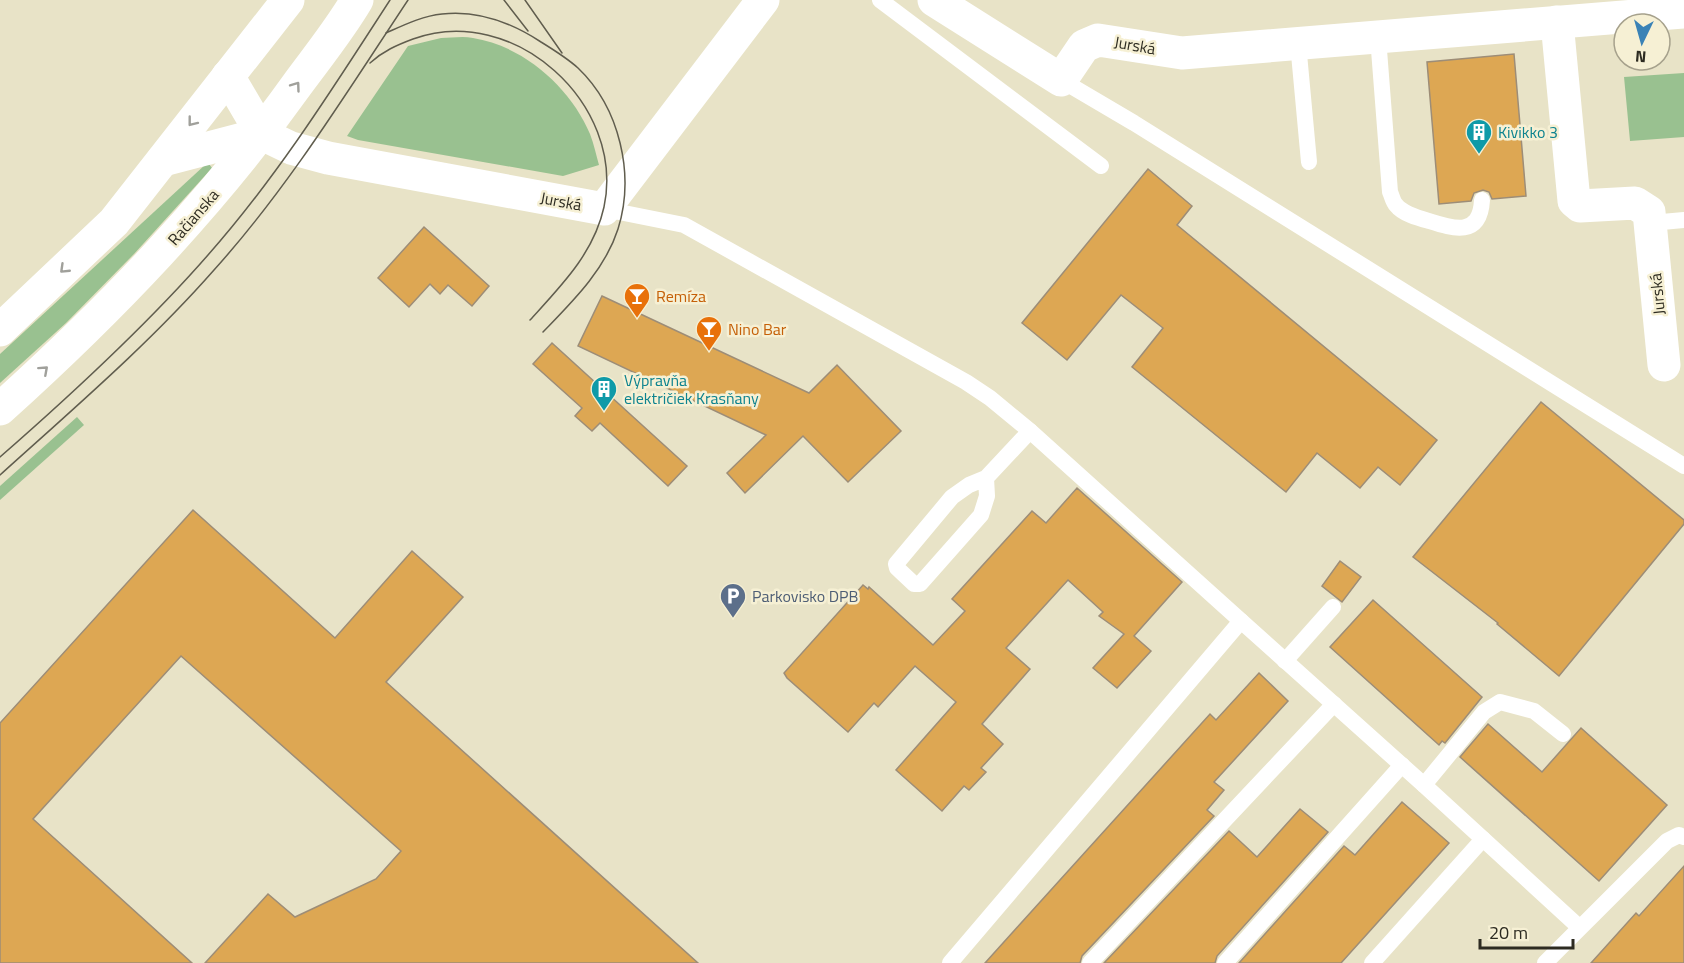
<svg xmlns="http://www.w3.org/2000/svg" width="1684" height="963" font-family="'Titillium Web',sans-serif">
  <rect width="100%" height="100%" fill="#e8e3c7"/>
  <g fill="#99c190">
    <path d="M441,38C451,38 463,36 473,38C524,46 571,88 590,134C594,144 596,155 599,165L563,176L358,140L347,136L408,46Z"/>
    <path d="M1684,73V137L1630,141L1624,77Z"/>
    <path d="M206,164H209L212,168L134,254L66,323L0,383V354Z"/>
    <path d="M77,417L84,425L0,500V486Z"/>
  </g>
  <g fill="#dda753" stroke="#9d8d77" stroke-width="1.5">
    <path d="M1514,54L1526,196L1492,199L1489,192L1483,190L1474,193L1471,201L1439,204L1427,62Z"/>
    <path d="M1148,169L1192,206L1177,225L1437,440L1400,485L1378,467L1360,488L1317,453L1286,492L1132,367L1163,328L1121,295L1067,360L1022,323Z"/>
    <path d="M424,227L489,286L472,306L448,285L440,294L430,284L409,307L378,278Z"/>
    <path d="M602,296L809,393L837,365L901,431L848,482L803,436L745,493L727,473L766,435L578,346Z"/>
    <path d="M552,343L687,466L668,486L600,423L592,431L575,416L582,408L533,364Z"/>
    <path d="M1541,402L1684,520V524L1559,676L1497,624L1498,623L1413,557Z"/>
    <path d="M1077,488L1182,582L1134,636L1151,651L1117,688L1093,668L1124,634L1099,616L1103,612L1068,580L1006,648L1030,669L982,724L1003,744L981,768L986,772L969,790L964,786L942,811L896,770L956,702L915,666L878,707L874,703L848,732L787,678L784,673L863,585L868,589L869,587L933,645L965,611L952,599L1032,511L1046,523Z"/>
    <path d="M193,510L335,638L412,551L463,597L386,682L698,963H205L268,894L295,917L376,879L401,851L181,656L33,819L192,963H0V723Z"/>
    <path d="M1340,561L1361,577L1342,602L1322,586Z"/>
    <path d="M1373,600L1482,697L1445,743L1442,741L1439,745L1330,647Z"/>
    <path d="M1259,673L1288,701L1214,782L1224,790L1207,810L1214,816L1082,956L1080,963H985L1210,714L1216,720Z"/>
    <path d="M1488,724L1542,772L1581,728L1667,805L1599,881L1460,757Z"/>
    <path d="M1402,802L1449,843L1341,963H1239L1344,846L1355,855Z"/>
    <path d="M1300,809L1328,832L1217,956L1215,963H1104L1229,831L1257,857Z"/>
    <path d="M1684,866V963H1591L1636,913L1639,916Z"/>
  </g>
  <g fill="none" stroke-linecap="round" stroke-linejoin="round">
    <g stroke="#fff" stroke-width="16">
      <path d="M880,0L1101,166"/>
      <path d="M1378,37L1390,192C1392,196 1393,202 1396,205C1403,214 1418,218 1429,221C1454,229 1480,237 1482,200"/>
      <path d="M1298,43L1309,162"/>
      <path d="M1061,80L1134,123L1684,466"/>
      <path d="M604,209L684,225L966,382L990,398L1030,431L1241,621L950,963"/>
      <path d="M1651,223L1684,220"/>
      <path d="M986,478L987,496L981,515L920,584H914L897,568L896,564L952,497L969,485L986,478L1030,431"/>
      <path d="M1241,621L1424,785L1579,927"/>
      <path d="M1285,661L1333,607"/>
      <path d="M1424,785L1484,712L1500,702L1534,711L1563,734"/>
      <path d="M1090,963L1334,704"/>
      <path d="M1225,963L1402,765"/>
      <path d="M1372,963L1483,839"/>
      <path d="M1545,963L1667,841L1679,835L1684,837"/>
    </g>
    <g stroke="#fff" stroke-width="33">
      <path d="M934,0L1061,80L1084,46L1098,40L1182,53L1684,12"/>
      <path d="M1557,22L1574,201L1580,206L1635,203L1649,212L1664,365"/>
      <path d="M262,134L291,148L328,158L604,209L763,0"/>
    </g>
    <g stroke="#fff" stroke-width="33">
      <path d="M228,76L262,134"/>
      <path d="M163,160L262,134"/>
      <path d="M0,330L114,222L288,0"/>
      <path d="M0,409C111,309 212,204 299,82C319,55 340,29 357,0"/>
    </g>
    <g stroke="#605d4e" stroke-width="1.5">
      <path d="M504,0L528,31"/>
      <path d="M525,0L562,53"/>
      <path d="M386,33C404,25 422,16 442,14C477,10 512,23 541,42C554,50 567,58 578,68C620,108 635,175 618,229C605,270 572,302 543,332"/>
      <path d="M370,63C383,51 397,45 413,39C513,2 626,104 604,207C594,253 561,286 530,320"/>
      <path d="M0,457C71,395 146,326 208,255C277,177 333,88 390,0"/>
      <path d="M0,475C73,409 149,344 214,270C288,188 347,92 408,0"/>
    </g>
  </g>
  <defs><path id="oneway-chevron" d="M-2-3.5L2.5 0L-2 3.5" fill="none" stroke-width="1.6" stroke-linecap="round" stroke-linejoin="round" transform="scale(1.5)"/></defs>
  <g stroke="#a0a09b">
    <use href="#oneway-chevron" transform="translate(296 86) rotate(-54)"/>
    <use href="#oneway-chevron" transform="translate(192 122) rotate(128)"/>
    <use href="#oneway-chevron" transform="translate(64 269) rotate(136)"/>
    <use href="#oneway-chevron" transform="translate(44 370) rotate(-42)"/>
  </g>
  <defs>
    <g id="building-pin" transform="scale(1.35)"><path d="M0 17L-7.5 6A9.5 9.5 0 1 1 7.5 6Z" fill="#0f9aa8" stroke="#f6f0d4"/><path d="M-4-6H4V6H1V3H-1V6H-4ZM-2.5-4.3h1.7v1.8h-1.7ZM.8-4.3h1.7v1.8H.8ZM-2.5-1h1.7V.8h-1.7ZM.8-1h1.7V.8H.8Z" fill="#fff"/></g>
    <g id="bar-pin" transform="scale(1.35)"><path d="M0 17L-7.5 6A9.5 9.5 0 1 1 7.5 6Z" fill="#e8710a" stroke="#f6f0d4"/><path d="M-6-5H6L.8 .8V4.5H3.5V6h-7V4.5H-.8V.8Z" fill="#fff"/></g>
    <g id="parking-pin" transform="scale(1.35)"><path d="M0 17L-7.5 6A9.5 9.5 0 1 1 7.5 6Z" fill="#5c6f8a" stroke="#f6f0d4"/><path d="M-3.5-5.5H1a3.5 3.5 0 0 1 0 7H-1V5.5H-3.5ZM-1-3.4V-.6H.8a1.4 1.4 0 0 0 0-2.8Z" fill="#fff"/></g>
  </defs>
  <g fill-rule="evenodd">
    <use href="#building-pin" x="1479" y="132"/>
    <use href="#bar-pin" x="637" y="296"/>
    <use href="#bar-pin" x="709" y="329"/>
    <use href="#building-pin" x="604" y="389"/>
    <use href="#parking-pin" x="733" y="596"/>
  </g>
  <g text-anchor="middle" dominant-baseline="central" stroke-width="5" stroke-linejoin="round" paint-order="stroke">
    <g font-size="16" fill="#2d2b21" stroke="#f6f0d4">
      <text transform="translate(1135 45) rotate(10)">Jurská</text>
      <text transform="translate(561 201) rotate(11)">Jurská</text>
      <text transform="translate(193 217) rotate(-49)">Račianska</text>
      <text transform="translate(1657 294) rotate(-95)">Jurská</text>
    </g>
    <g font-size="16" fill="#0d838f" stroke="#f6f0d4" text-anchor="start">
      <text x="1498" y="132">Kivikko 3</text>
      <text x="624" y="380">Výpravňa<tspan x="624" dy="18">električiek Krasňany</tspan></text>
    </g>
    <g font-size="16" fill="#c56008" stroke="#f6f0d4" text-anchor="start">
      <text x="656" y="296">Remíza</text>
      <text x="728" y="329">Nino Bar</text>
    </g>
    <g font-size="16" fill="#4e5e75" stroke="#f6f0d4" text-anchor="start">
      <text x="752" y="596">Parkovisko DPB</text>
    </g>
  </g>
  <g transform="translate(1642 42) rotate(185)"><circle r="28" fill="#f6f0d4" stroke="#a6a18c" stroke-width="1.5"/>
  <path d="M0-4.5L10 22L0 15L-10 22Z" fill="#3a82b6"/>
  <text y="-9" font-size="16" font-weight="bold" text-anchor="middle" fill="#2d2b21">N</text>
  </g>
  <path d="M1480 939v9h93v-9" fill="none" stroke="#2d2b21" stroke-width="3"/>
  <text x="1489" y="939" font-size="18" fill="#2d2b21" stroke="#f6f0d4" stroke-width="4.5" paint-order="stroke">20 m</text>
</svg>
